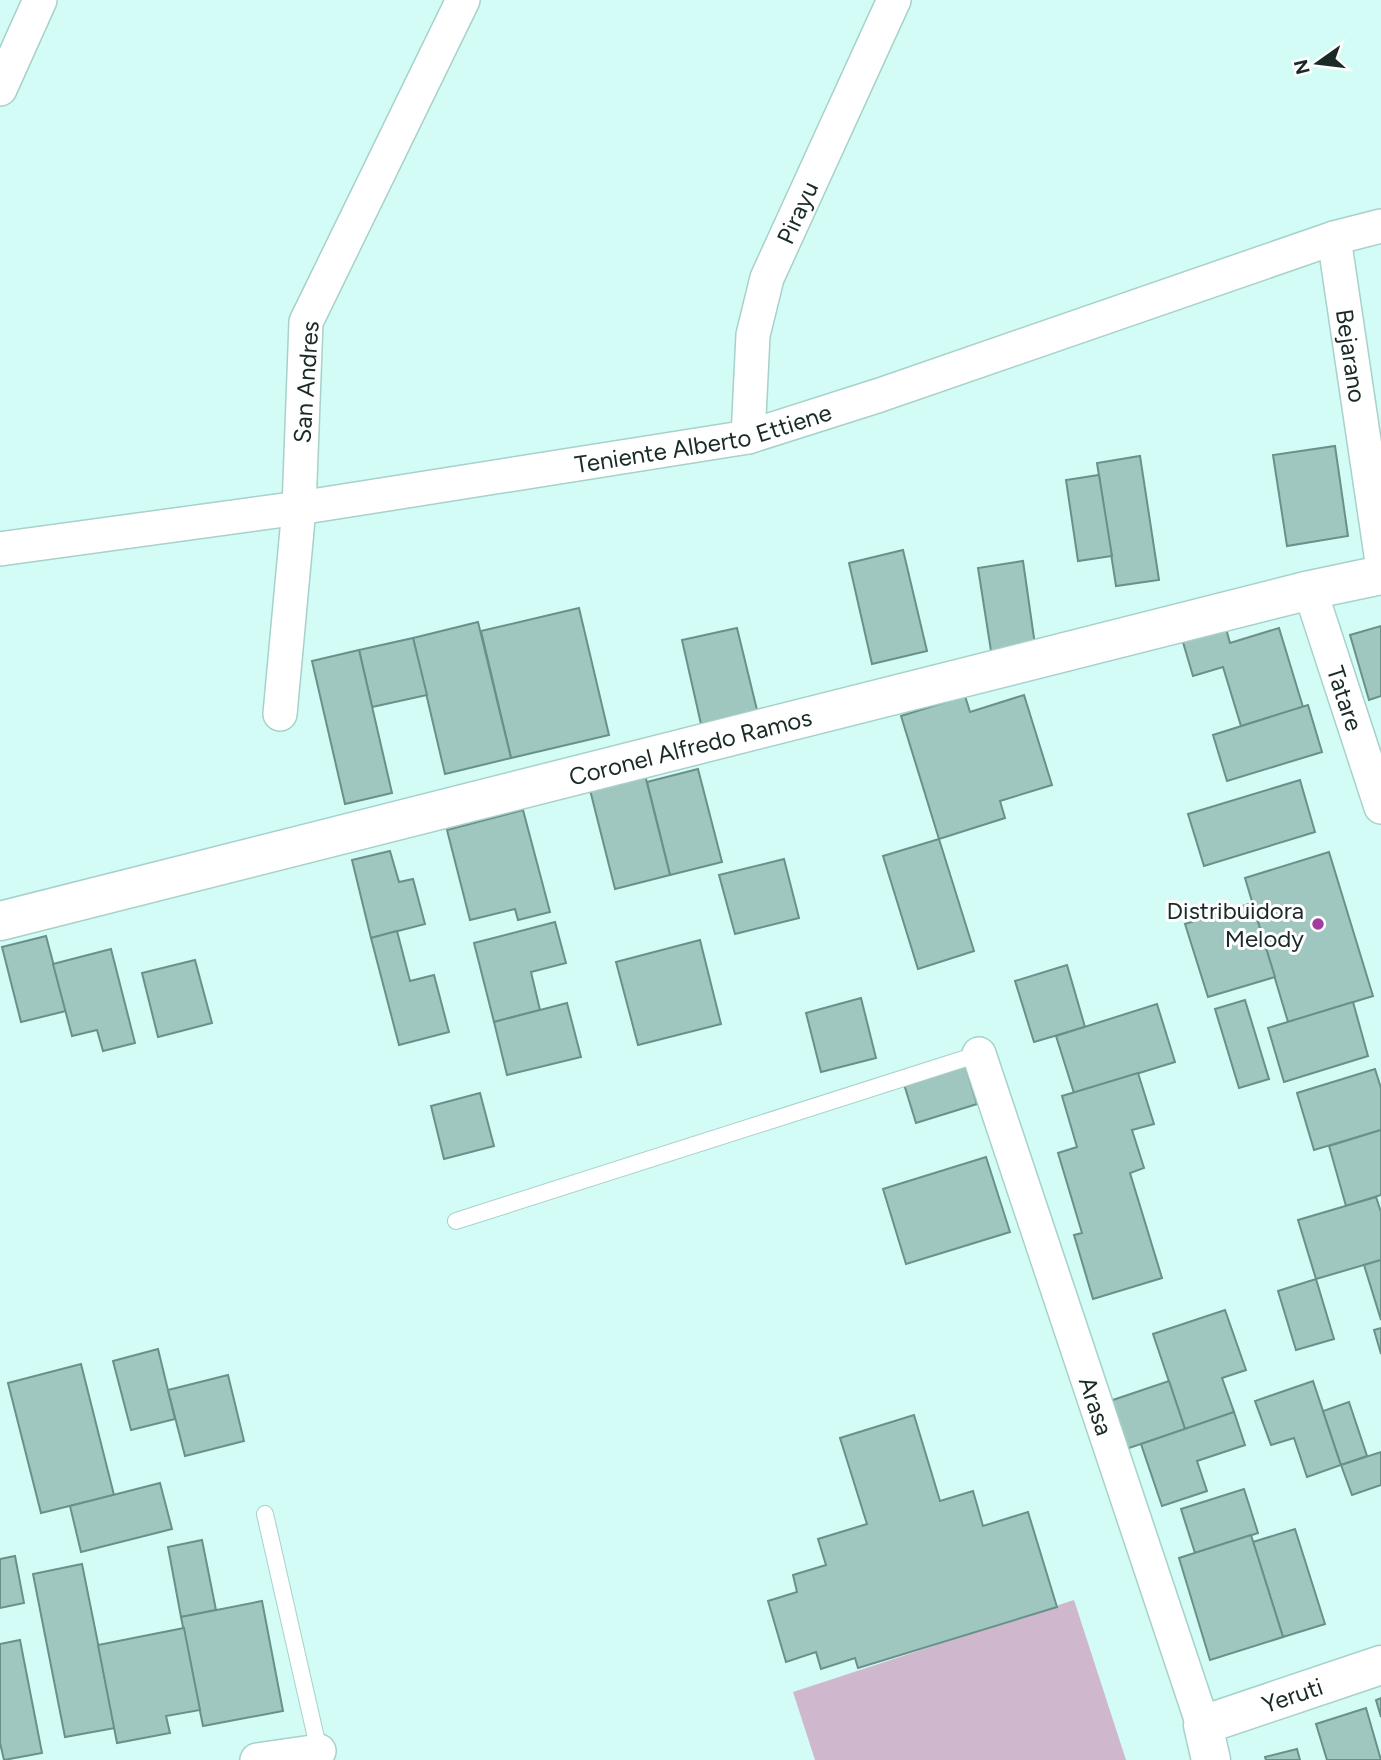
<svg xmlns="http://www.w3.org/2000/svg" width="1381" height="1760" font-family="Figtree,sans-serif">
  <rect width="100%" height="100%" fill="#d2fcf5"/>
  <path fill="#cfb8cd" d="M1074,1600L1126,1760H815L793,1692Z"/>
  <g fill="#a0c6c0" stroke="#69918a" stroke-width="2">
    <path d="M1335,446L1348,536L1287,546L1273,455Z"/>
    <path d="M1140,456L1159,580L1116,586L1097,463Z"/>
    <path d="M1099,475L1112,556L1078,561L1066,480Z"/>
    <path d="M903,550L927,651L872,664L849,563Z"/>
    <path d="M1023,561L1035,645L991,651L978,568Z"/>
    <path d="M579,608L609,735L511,758L481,631Z"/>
    <path d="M478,622L511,758L445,774L413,638Z"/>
    <path d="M1225,625L1230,643L1279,628L1303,707L1241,726L1223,667L1193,676L1182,639Z"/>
    <path d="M1381,626V696L1369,700L1350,635Z"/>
    <path d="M737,628L757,710L701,724L682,640Z"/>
    <path d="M413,638L427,695L372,707L359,650Z"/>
    <path d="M359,650L392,793L345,804L312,661Z"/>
    <path d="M1024,695L1052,785L1000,801L1005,818L939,839L901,716L965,696L970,712Z"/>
    <path d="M1308,705L1322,752L1227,781L1213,735Z"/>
    <path d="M698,769L722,862L670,875L647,782Z"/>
    <path d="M645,775L670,875L615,889L590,790Z"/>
    <path d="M1300,780L1315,832L1204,866L1188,814Z"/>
    <path d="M523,810L550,912L518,920L515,909L470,920L447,830Z"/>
    <path d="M939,839L974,951L918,969L883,856Z"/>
    <path d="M390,851L399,882L413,879L425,924L371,938L352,860Z"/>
    <path d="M1329,852L1373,996L1288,1022L1245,878Z"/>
    <path d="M784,859L799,918L735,934L719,875Z"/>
    <path d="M1252,903L1275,977L1208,997L1185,924Z"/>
    <path d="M555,922L566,963L531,972L540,1010L494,1022L474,943Z"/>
    <path d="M397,931L410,981L434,975L449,1032L399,1045L371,938Z"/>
    <path d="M46,936L66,1011L21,1022L2,947Z"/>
    <path d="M700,940L721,1024L638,1045L616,962Z"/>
    <path d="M111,949L135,1043L103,1051L97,1030L72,1036L53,964Z"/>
    <path d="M195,960L212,1023L158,1037L142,973Z"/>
    <path d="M1067,965L1085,1027L1034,1042L1015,981Z"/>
    <path d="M861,998L876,1058L821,1072L806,1013Z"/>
    <path d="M1245,1000L1269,1079L1239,1088L1215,1009Z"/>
    <path d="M1353,1002L1368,1056L1284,1082L1268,1028Z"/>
    <path d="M567,1003L581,1057L507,1075L494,1022Z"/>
    <path d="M1157,1004L1175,1062L1074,1093L1056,1036Z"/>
    <path d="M964,1062L977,1104L916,1123L903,1081Z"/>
    <path d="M1375,1069L1381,1088V1130L1314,1150L1297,1093Z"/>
    <path d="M1138,1073L1154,1124L1132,1130L1144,1168L1130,1173L1162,1278L1093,1299L1074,1235L1082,1233L1058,1153L1077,1147L1062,1096Z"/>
    <path d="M480,1093L494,1146L444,1159L431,1106Z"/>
    <path d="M1381,1130V1195L1346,1206L1329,1146Z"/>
    <path d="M986,1157L1010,1232L906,1264L883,1189Z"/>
    <path d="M1376,1197L1381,1212V1260L1316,1279L1298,1220Z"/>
    <path d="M1381,1260V1320L1364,1265Z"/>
    <path d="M1316,1279L1334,1339L1296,1350L1278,1291Z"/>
    <path d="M1225,1310L1246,1370L1222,1378L1234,1412L1185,1429L1153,1334Z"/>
    <path d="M1381,1328V1354L1374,1330Z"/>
    <path d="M158,1349L175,1419L131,1430L113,1361Z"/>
    <path d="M81,1364L114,1495L41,1513L8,1383Z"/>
    <path d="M228,1375L244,1441L185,1456L168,1390Z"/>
    <path d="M1169,1381L1185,1429L1126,1449L1110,1401Z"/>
    <path d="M1313,1381L1341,1465L1307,1477L1294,1438L1271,1445L1255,1401Z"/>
    <path d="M1349,1402L1367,1456L1341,1465L1323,1411Z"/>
    <path d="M1234,1412L1245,1445L1197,1461L1207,1491L1162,1506L1141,1444Z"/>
    <path d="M914,1415L940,1501L973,1491L983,1526L1028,1512L1057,1607L858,1668L855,1658L821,1669L816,1652L786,1662L768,1601L797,1592L793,1575L826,1565L818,1539L867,1524L840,1438Z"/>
    <path d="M1381,1452V1485L1352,1495L1341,1465Z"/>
    <path d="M160,1483L172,1529L81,1552L70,1506Z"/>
    <path d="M1244,1489L1258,1533L1195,1553L1181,1509Z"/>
    <path d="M1295,1529L1325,1624L1283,1637L1253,1542Z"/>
    <path d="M1251,1535L1283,1637L1210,1660L1179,1558Z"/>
    <path d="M202,1540L216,1610L181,1617L168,1547Z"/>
    <path d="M15,1556L24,1603L0,1608V1559Z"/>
    <path d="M82,1564L115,1728L65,1737L33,1574Z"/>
    <path d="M262,1601L283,1711L203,1726L181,1617Z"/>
    <path d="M184,1628L200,1710L166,1716L170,1733L117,1743L98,1645Z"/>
    <path d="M20,1640L42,1753L4,1760L0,1743V1644Z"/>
    <path d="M1381,1698V1717L1376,1700Z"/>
    <path d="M1366,1708L1381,1760H1327L1316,1724Z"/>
    <path d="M1297,1749L1300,1760H1266L1265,1757Z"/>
  </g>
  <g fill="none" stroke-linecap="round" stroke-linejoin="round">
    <g stroke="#a7d1ca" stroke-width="18">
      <g id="lane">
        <path d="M456,1221L979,1054"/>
        <path d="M265,1514L319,1751"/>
      </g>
    </g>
    <g stroke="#a7d1ca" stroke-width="36">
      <g id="street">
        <path d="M0,89L40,0"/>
        <path id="s1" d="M1334,238L1381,555"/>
        <path id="s2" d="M748,437L753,335L767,278L894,0"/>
        <path id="s3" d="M0,549L299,508L748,437L880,395L1334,238L1381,226"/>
        <path id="s4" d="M1310,590L1381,807"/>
        <path d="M280,714L299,508L306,322L463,0"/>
        <path id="s5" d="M979,1054L1203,1725"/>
        <path d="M257,1760L319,1751"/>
      </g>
    </g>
    <g stroke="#a7d1ca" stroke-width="41">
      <g id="secondary">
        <path id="s6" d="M0,921L1310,590L1381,575"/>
        <path id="s7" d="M1211,1760L1203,1725L1381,1665"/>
      </g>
    </g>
    <use href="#lane" stroke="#fff" stroke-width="16"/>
    <use href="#street" stroke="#fff" stroke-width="33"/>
    <use href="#secondary" stroke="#fff" stroke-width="38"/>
  </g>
  <circle fill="#a43ca0" stroke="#fff" stroke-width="2.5" cx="1318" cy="924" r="7"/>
  <g text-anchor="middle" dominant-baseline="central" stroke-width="6" stroke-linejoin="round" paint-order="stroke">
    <g font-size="24" fill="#192a27" stroke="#fff">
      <text stroke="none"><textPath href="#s2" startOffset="233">Pirayu</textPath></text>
      <text stroke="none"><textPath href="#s1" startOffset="119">Bejarano</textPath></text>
      <text transform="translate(306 382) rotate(-86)">San Andres</text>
      <text stroke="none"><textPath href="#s3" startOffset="712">Teniente Alberto Ettiene</textPath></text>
      <text stroke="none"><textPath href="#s4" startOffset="114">Tatare</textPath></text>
      <text stroke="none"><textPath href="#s6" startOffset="712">Coronel Alfredo Ramos</textPath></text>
      <text stroke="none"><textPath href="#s5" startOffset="371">Arasa</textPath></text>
      <text stroke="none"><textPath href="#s7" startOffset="130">Yeruti</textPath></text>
    </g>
    <g font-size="24" fill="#192a27" stroke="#fff" text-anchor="end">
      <text x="1304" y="910">Distribuidora<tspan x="1304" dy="28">Melody</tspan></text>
    </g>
  </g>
  <g transform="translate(1318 63) rotate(256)" stroke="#ffffff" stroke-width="5" paint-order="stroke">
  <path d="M0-5L12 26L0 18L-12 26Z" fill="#192a27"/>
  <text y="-10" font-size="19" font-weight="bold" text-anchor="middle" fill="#192a27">N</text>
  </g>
</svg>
